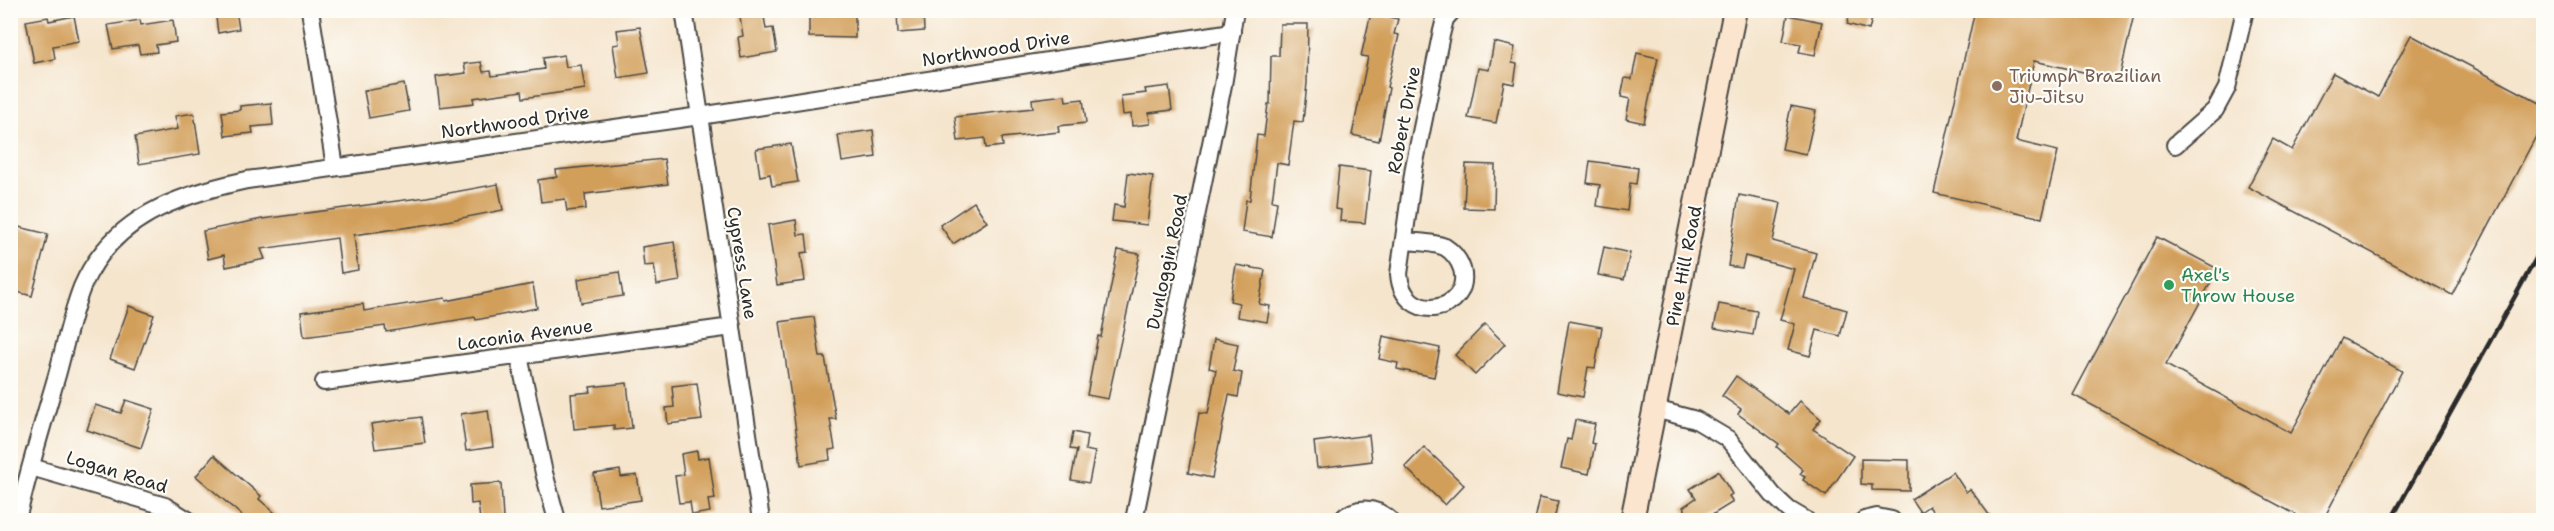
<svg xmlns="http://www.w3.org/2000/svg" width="2554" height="531" font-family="'Shantell Sans',sans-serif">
  <rect width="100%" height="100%" fill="#fdfcf7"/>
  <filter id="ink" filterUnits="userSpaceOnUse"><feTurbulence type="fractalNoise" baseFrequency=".0167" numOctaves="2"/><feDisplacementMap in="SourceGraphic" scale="12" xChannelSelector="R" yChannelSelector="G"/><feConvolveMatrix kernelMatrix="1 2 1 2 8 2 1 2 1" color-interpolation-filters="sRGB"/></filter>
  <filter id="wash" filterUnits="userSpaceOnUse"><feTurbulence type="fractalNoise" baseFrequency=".008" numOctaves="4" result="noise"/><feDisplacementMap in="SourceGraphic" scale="24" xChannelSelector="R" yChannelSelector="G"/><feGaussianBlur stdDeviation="1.35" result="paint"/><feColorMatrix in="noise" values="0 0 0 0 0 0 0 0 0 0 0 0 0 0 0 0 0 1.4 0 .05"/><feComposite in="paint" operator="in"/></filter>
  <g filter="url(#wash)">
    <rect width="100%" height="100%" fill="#f5e5cd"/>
    <g id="blocks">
      <g fill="#d29f5a">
        <path d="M215,10H236L239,29L218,33Z"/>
        <path d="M739,10H763L766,29L773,28L777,52L741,58L738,37L743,36Z"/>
        <path d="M897,10H923L924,31L898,33Z"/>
        <path d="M1851,10H1874L1869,30L1847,24Z"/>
        <path d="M1975,10H2135L2119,80L2034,61L2016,141L2058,151L2042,218L1934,193Z"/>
        <path d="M809,11L855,12V38L809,37Z"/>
        <path d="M1371,13L1398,19L1394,34L1399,35L1387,87L1389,88L1379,141L1352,135L1368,57L1361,56Z"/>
        <path d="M1788,15L1822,22L1815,55L1799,52L1801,44L1783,41Z"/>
        <path d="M74,16L79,41L53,46L55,59L34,63L26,21L48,17L49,21Z"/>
        <path d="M140,20L141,25L173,20L176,42L156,45L157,52L140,54L138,45L113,49L108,25Z"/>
        <path d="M1280,24H1308L1307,83L1303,122L1294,121L1288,165L1277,163L1272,201L1277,202L1272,237L1242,232L1246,200H1250L1257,135L1264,136L1268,104H1270L1271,56H1279Z"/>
        <path d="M640,27L649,73L618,78L613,45L619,44L617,30Z"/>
        <path d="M2411,35L2544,105V121L2452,295L2248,187L2273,139L2292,150L2333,73L2378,97Z"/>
        <path d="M1494,42L1515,47L1512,63L1517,64L1514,84L1504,82L1496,123L1468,118L1478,68L1489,70Z"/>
        <path d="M1637,53L1658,58L1644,123L1626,119L1630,99L1621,97L1625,78L1632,79Z"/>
        <path d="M564,55L566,67L581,65L585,89L523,98L522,91L473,98L474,103L440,107L436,77L466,73L464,64L481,62L483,72L491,71L492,76L544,69L543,58Z"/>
        <path d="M404,84L409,111L369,118L364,91Z"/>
        <path d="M1169,86L1172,110L1149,113L1150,124L1132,126L1131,114L1123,115L1121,96L1146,93L1145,89Z"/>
        <path d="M1065,95L1066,101L1083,99L1086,123L1058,126L1059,132L1002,138L1003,146L986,148L985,138L958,141L955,117L1033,108L1032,99Z"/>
        <path d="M271,103L273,125L252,127L253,133L225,136L222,112L240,110V106Z"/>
        <path d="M1791,106L1816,111L1806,154L1782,149Z"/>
        <path d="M194,113L200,154L139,164L135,137L178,129L175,116Z"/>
        <path d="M873,130L876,157L842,162L838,135Z"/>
        <path d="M791,144L798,182L772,186L770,174L760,176L756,149Z"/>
        <path d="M664,159L668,184L585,194L586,209L567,211L565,199L541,202L538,180L557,177L556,170Z"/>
        <path d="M1590,161L1638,168L1636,184L1630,183L1627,211L1597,206L1600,185L1587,183Z"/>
        <path d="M1466,164L1495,165L1494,209L1464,208Z"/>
        <path d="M1339,167L1371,171L1365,223L1340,221L1341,210L1335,209Z"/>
        <path d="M1128,173L1153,176L1147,225L1112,221L1114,205L1124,207Z"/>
        <path d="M498,184L503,210L431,224L354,235L358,270L341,273L337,238L261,249L265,259L226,267L224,255L208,259L203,231L262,219L427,197Z"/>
        <path d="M1739,195L1781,203L1773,241L1816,253L1804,298L1847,310L1840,336L1817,330L1810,356L1788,350L1795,324L1780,320L1794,269L1745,256L1742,268L1728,266Z"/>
        <path d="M974,202L987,222L953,244L940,225Z"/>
        <path d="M796,220L798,235L806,234L808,252L801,253L805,281L777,285L768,225Z"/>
        <path d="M19,227L48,234L32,296L10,290V262Z"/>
        <path d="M2157,237L2218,269L2166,365L2291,433L2342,338L2402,371L2323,520H2306L2073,395Z"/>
        <path d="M674,242L680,281L657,285L654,265L644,266L642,247Z"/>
        <path d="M1604,247L1630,253L1624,280L1598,275Z"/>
        <path d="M1118,250L1140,254L1108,399L1087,395L1098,336L1101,337Z"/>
        <path d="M1236,265L1265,270L1259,304L1270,306L1267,322L1237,317L1239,303L1230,301Z"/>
        <path d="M619,272L623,296L581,303L578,279Z"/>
        <path d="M533,284L537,308L476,320L475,317L386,332L385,326L304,337L301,312L363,304L364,311L445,298L446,301Z"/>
        <path d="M1719,304L1757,311L1753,335L1714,328Z"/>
        <path d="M129,306L154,315L135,368L110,359Z"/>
        <path d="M814,317L820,357H825L836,419H830L835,449L829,450L830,460L801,465L780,322Z"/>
        <path d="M1569,321L1602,327L1595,368L1588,367L1583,397L1557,392Z"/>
        <path d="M1485,324L1505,344L1475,375L1455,355Z"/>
        <path d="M1383,336L1440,348L1434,377L1397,369L1398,363L1379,359Z"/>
        <path d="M1214,339L1238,344L1233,371L1242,373L1238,397L1229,395L1212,478L1188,473L1199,413L1208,414L1216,370L1209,368Z"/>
        <path d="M1736,376L1789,414L1800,401L1821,419L1813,429L1853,456L1826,496L1803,480L1805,477L1800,474L1803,470L1777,447L1779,444L1738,414L1741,409L1722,396Z"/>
        <path d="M627,383L632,428L614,430V425L574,429L571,394L591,392L590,387Z"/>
        <path d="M697,383L702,420L668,424L666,408L674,407L672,386Z"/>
        <path d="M126,400L154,409L141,448L87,430L95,405L121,413Z"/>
        <path d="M488,410L493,447L466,451L461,414Z"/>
        <path d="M421,417L425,443L375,449L371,424Z"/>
        <path d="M1575,420L1595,424L1591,443L1595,444L1589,474L1561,468L1567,439L1571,440Z"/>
        <path d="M1073,432L1087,435L1085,450L1095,452L1089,483L1071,480L1077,450L1070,449Z"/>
        <path d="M1369,435L1372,461L1317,468L1314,442Z"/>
        <path d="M1424,447L1464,485L1445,505L1405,467Z"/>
        <path d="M697,451L698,459L709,457L715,499L708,500L710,512L692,515L690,502L679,503L675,476L684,475L681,454Z"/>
        <path d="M214,455L261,496L259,499L283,520H247L196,476Z"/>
        <path d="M1861,459L1909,460V491L1872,490V485L1861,484Z"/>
        <path d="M620,470L621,477L637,475L641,500L599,506L594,474Z"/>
        <path d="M1718,471L1732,494L1729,496L1733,502L1704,520H1691L1683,507L1696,498L1690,489Z"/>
        <path d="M1953,472L1966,492L1970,489L1993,520H1938L1929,506L1920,512L1911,499Z"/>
        <path d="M501,483L503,519L480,520L478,503L471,504L470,485Z"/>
        <path d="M1540,497L1558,501L1554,520H1535Z"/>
      </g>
    </g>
  </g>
  <g filter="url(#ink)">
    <use href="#blocks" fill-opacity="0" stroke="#494743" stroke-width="1.5"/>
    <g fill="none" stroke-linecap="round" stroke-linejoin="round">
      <g stroke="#494743" stroke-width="20">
        <g id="street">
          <path d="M310,10L335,167"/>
          <path d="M684,10L761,520"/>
          <path d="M2175,145L2215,110L2227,88L2245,10"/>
          <path d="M1404,241C1417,242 1433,242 1445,247C1453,252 1459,260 1462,269C1473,312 1403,327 1399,274L1414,167L1441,35L1445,19L1453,10"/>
          <path d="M519,356L544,473L557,520"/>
          <path d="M324,382L732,327"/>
          <path d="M1655,409L1696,420L1728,439L1773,495L1789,510L1806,520"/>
          <path d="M31,467L165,506L188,520"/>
          <path d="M17,520C28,472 43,423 57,375C65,346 71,315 82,287C112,217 178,195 247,180L700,116L1232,32"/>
          <path d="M1134,520L1223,85L1235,10"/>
          <path d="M1341,520C1356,506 1374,506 1390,520"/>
          <path d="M1864,520L1877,517L1892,520"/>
        </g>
      </g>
      <g stroke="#494743" stroke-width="26">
        <path id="secondary" d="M1632,520L1735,10"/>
      </g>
      <use href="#street" stroke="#fff" stroke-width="16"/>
      <use href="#secondary" stroke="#fce5cf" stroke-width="22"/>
      <path stroke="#2b2b2b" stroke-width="4.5" d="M2391,520L2544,244"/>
    </g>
  </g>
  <circle fill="#8d6e63" stroke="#fdfcf7" stroke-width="2" cx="1997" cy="86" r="6"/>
  <circle fill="#2e9e5b" stroke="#fdfcf7" stroke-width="2" cx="2169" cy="285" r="6"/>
  <g text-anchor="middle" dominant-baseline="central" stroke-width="4.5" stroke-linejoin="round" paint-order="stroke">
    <g font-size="18" fill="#2b2b2b" stroke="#fdfcf7">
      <text transform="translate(996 49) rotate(-9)">Northwood Drive</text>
      <text transform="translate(1404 120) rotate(-79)">Robert Drive</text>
      <text transform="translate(515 122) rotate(-8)">Northwood Drive</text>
      <text transform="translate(1167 262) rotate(-78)">Dunloggin Road</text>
      <text transform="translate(742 263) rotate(81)">Cypress Lane</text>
      <text transform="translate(1684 266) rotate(-79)">Pine Hill Road</text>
      <text transform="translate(525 335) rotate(-8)">Laconia Avenue</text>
      <text transform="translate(117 472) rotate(17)">Logan Road</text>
    </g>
    <g font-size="18" fill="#785e54" stroke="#fdfcf7" text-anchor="start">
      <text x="2009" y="76">Triumph Brazilian<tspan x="2009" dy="21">Jiu-Jitsu</tspan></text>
    </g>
    <g font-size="18" fill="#27864d" stroke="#fdfcf7" text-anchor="start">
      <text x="2181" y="275">Axel's<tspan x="2181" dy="21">Throw House</tspan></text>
    </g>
  </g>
  <rect width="2554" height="531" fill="none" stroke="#fdfcf7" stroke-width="36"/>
</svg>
